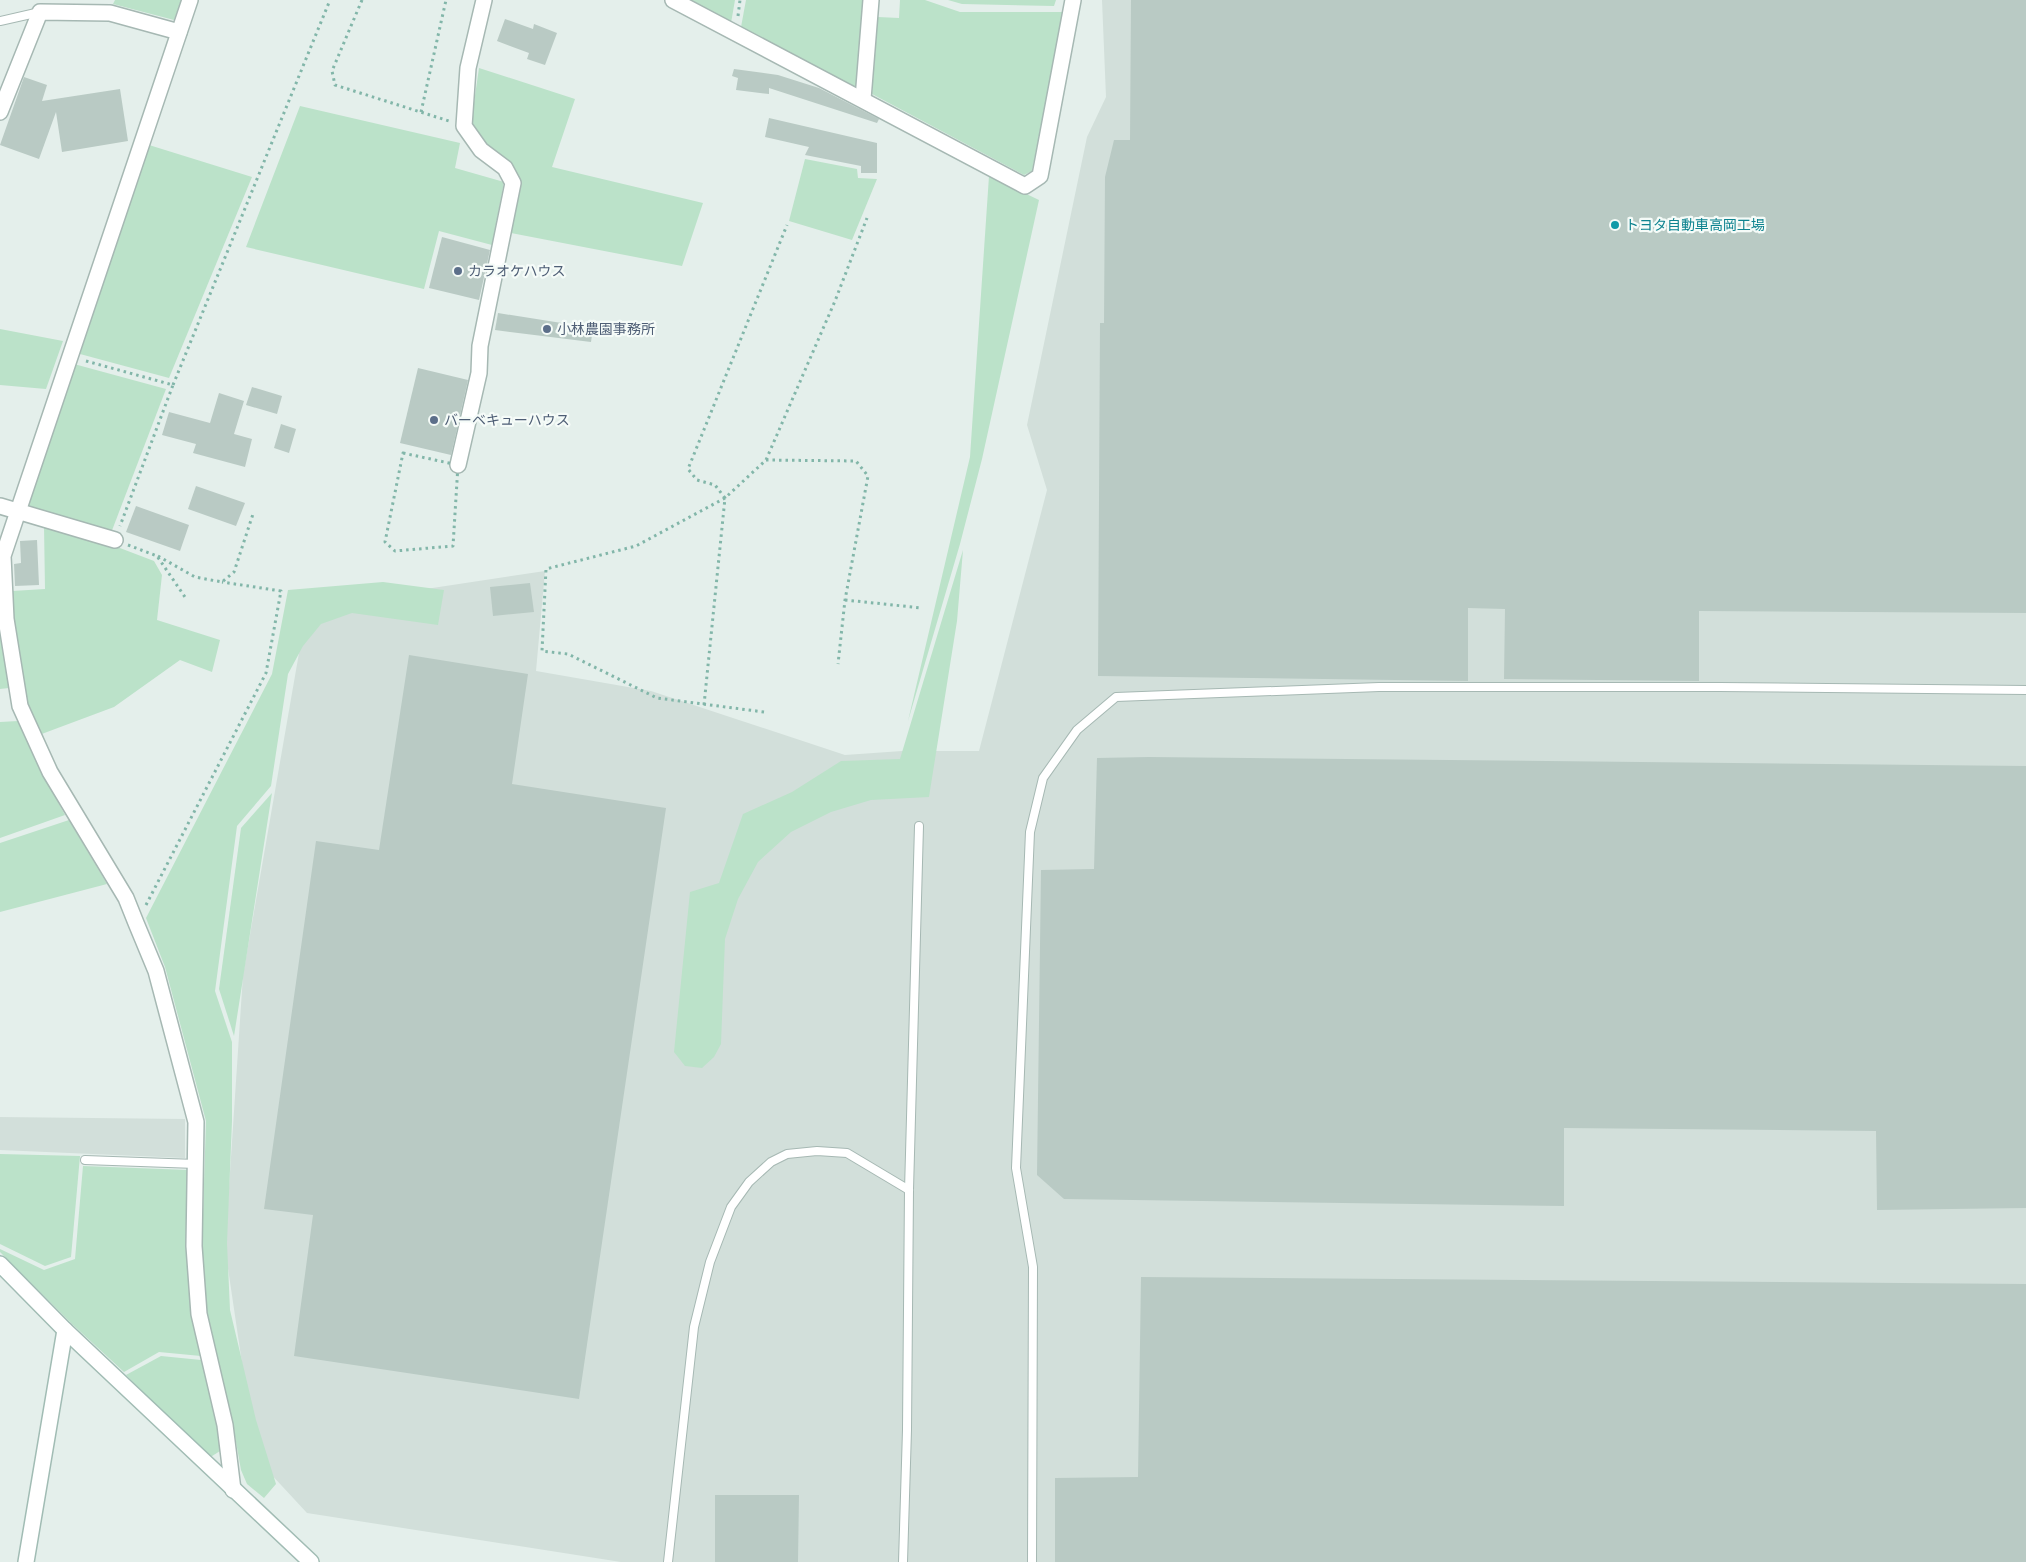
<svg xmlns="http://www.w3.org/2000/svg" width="2026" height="1562" font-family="'Varela Round','Noto Sans JP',sans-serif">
  <rect width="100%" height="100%" fill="#e4efeb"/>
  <g fill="#d2dfda">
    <path d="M1102,0H2026V1562H621L307,1513L256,1458L225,1248L243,975L307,607L545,571L536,671L651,691L845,755L902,751H979L1047,490L1027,425L1087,137L1106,97Z"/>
    <path d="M0,1117L185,1119V1158L0,1150Z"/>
  </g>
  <g fill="#bbe2c9">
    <path d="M115,0H181L174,20L113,4Z"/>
    <path d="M686,0H735L731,23Z"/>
    <path d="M746,0H864L857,89L741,27Z"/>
    <path d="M900,0H925L960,12H1063L1032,171L1024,175L872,94L878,17L899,18Z"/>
    <path d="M948,0H1056L1054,6L962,4Z"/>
    <path d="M479,68L575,99L552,167L703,203L682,266L511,233L521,184L510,162L485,145L471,123Z"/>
    <path d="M300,106L460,143L455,168L504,182L492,245L439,231L424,289L246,247Z"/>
    <path d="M149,145L252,177L169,378L80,354Z"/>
    <path d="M805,159L857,169L858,178L877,179L852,240L789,221Z"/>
    <path d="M989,176L1039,200L982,459L960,544L908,721L970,457Z"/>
    <path d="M0,329L63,341L46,389L0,385Z"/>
    <path d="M74,364L166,389L111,533L24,506Z"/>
    <path d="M44,526L112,545L154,561L162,575L157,620L220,640L212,672L180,660L114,707L39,735L26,705L12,618V591L45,589Z"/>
    <path d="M963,550L957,621L929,797L871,800L831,812L791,832L758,862L738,899L725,939L721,1044L714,1057L702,1068L685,1066L674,1052L690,892L719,883L743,814L792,792L841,761L900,759Z"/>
    <path d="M383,582L444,590L438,625L352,613L321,624L303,646L288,674L271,786L237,826L215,991L232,1042V1121L227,1243L230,1310L256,1420L276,1484L264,1498L247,1484L241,1470L233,1425L207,1311L202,1246L206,1121L165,967L146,918L272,674L288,590Z"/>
    <path d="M0,630L9,688L0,689Z"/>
    <path d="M18,721L41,771L65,815L0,838V722Z"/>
    <path d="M272,793L234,1036L219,989L241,828Z"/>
    <path d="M69,820L107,884L0,912V843Z"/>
    <path d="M0,1154L80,1156L71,1257L45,1266L0,1244Z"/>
    <path d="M83,1166L189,1170L188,1245L192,1316L201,1356L159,1352L124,1372L71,1323L0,1252V1249L44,1270L75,1259Z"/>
    <path d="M161,1356L201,1360L219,1427L220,1451L209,1458L126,1375Z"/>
  </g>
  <g fill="#b9cac4">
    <path d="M1131,0H2026V613L1699,611V681L1504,679L1505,609L1468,608V681L1098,676L1100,323H1104L1105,177L1114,140H1130Z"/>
    <path d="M505,19L533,29L534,24L557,33L545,65L527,59L529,53L497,41Z"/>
    <path d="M734,69L778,75L819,88L879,119L877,123L769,88V94L736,90L738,78L732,76Z"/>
    <path d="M24,77L47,85L42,101L120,89L128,141L62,152L56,112L39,159L0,145Z"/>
    <path d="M769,118L877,143V173H861V166L805,155L809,147L765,137Z"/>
    <path d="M442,237L490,250L479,300L429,288Z"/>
    <path d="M498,313L593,328L591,342L495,330Z"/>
    <path d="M418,368L468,380L451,455L400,443Z"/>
    <path d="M252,387L282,396L277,414L246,405Z"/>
    <path d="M219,393L244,401L234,434L252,439L245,467L193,453L196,444L162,435L169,412L210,423Z"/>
    <path d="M281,424L296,429L289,453L274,448Z"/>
    <path d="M196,486L245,503L236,526L188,509Z"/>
    <path d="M136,506L189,525L180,551L126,532Z"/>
    <path d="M37,540L39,585L15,586L14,564L21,563L20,541Z"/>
    <path d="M530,583L534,612L493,616L490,587Z"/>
    <path d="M409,655L528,674L512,784L666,808L579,1399L294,1356L313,1215L264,1209L316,841L379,850Z"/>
    <path d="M1149,757L2026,766V1208L1877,1210L1876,1131L1564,1128V1206L1064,1199L1037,1175L1041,870L1094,869L1097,758Z"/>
    <path d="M1141,1277L2026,1284V1562H1055V1478L1138,1477Z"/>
    <path d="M715,1495H799L798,1562H715Z"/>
  </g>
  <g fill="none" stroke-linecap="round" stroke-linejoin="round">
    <g stroke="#a6b8b3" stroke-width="10">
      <g id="lane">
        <path d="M0,21L40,12"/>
        <path d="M85,1160L196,1164"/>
        <path d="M668,1562L694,1327L710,1262L731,1207L749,1182L771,1162L787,1154L817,1151L847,1153L909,1190"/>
        <path d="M903,1562L907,1430L909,1190L919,826"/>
        <path d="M1032,1562L1033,1267L1016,1168L1030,832L1043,778L1077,730L1116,697L1379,687H1719L2026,690"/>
      </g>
    </g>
    <g stroke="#a6b8b3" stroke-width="18">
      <g id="street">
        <path d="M190,0L3,556L6,619L20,706L50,772L126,898L136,923L156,971L196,1122L194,1246L199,1314L225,1425L233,1490"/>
        <path d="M673,0L1025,186L1040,176L1073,0"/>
        <path d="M863,99L871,0"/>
        <path d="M0,112L40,12L110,13L179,32"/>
        <path d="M458,465L479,373L480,346L513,183L505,168L481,150L464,126L468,68L484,0"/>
        <path d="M0,506L115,540"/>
      </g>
    </g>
    <g stroke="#a1bcb4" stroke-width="18">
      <g id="secondary">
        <path d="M0,1264L65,1330L311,1562"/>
        <path d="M26,1562L65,1330"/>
      </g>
    </g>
    <g stroke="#82b6a9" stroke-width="3" stroke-dasharray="2.5 4" stroke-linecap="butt">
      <path d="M362,0L332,71L335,85L449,121"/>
      <path d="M738,16L740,0"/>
      <path d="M421,112L446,0"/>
      <path d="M86,361L173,385L120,526"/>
      <path d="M173,385L330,0"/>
      <path d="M403,453L458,465L453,546L395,551L385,542Z"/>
      <path d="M766,460L856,461L868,476L845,600L838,664"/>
      <path d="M128,545L157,556L187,600"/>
      <path d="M158,556L195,577L222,582L234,572L253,514"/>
      <path d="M845,600L922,608"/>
      <path d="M704,705L725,498L715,485L697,480L688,469L787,225"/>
      <path d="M764,712L657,698L568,654L542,651L546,569L636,546L725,498L766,460L835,301L867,218"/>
      <path d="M146,905L266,673L281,591L222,582"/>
    </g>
    <use href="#lane" stroke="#fff" stroke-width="8"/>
    <use href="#street" stroke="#fff" stroke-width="15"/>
    <use href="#secondary" stroke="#fff" stroke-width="15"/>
  </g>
  <circle fill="#0f9aa8" stroke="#f5fbf8" stroke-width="2" cx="1615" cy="225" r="5"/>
  <g fill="#5c6f8a" stroke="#f5fbf8" stroke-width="2">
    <circle cx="458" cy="271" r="5"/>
    <circle cx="547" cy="329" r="5"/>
    <circle cx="434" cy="420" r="5"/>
  </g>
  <g text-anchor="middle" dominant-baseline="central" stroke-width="4.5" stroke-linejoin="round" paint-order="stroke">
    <g font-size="14" fill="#0d838f" stroke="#f5fbf8" text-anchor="start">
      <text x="1625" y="225">トヨタ自動車高岡工場</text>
    </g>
    <g font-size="14" fill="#4e5e75" stroke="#f5fbf8" text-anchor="start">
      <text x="468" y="271">カラオケハウス</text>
      <text x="557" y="329">小林農園事務所</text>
      <text x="444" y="420">バーベキューハウス</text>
    </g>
  </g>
</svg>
